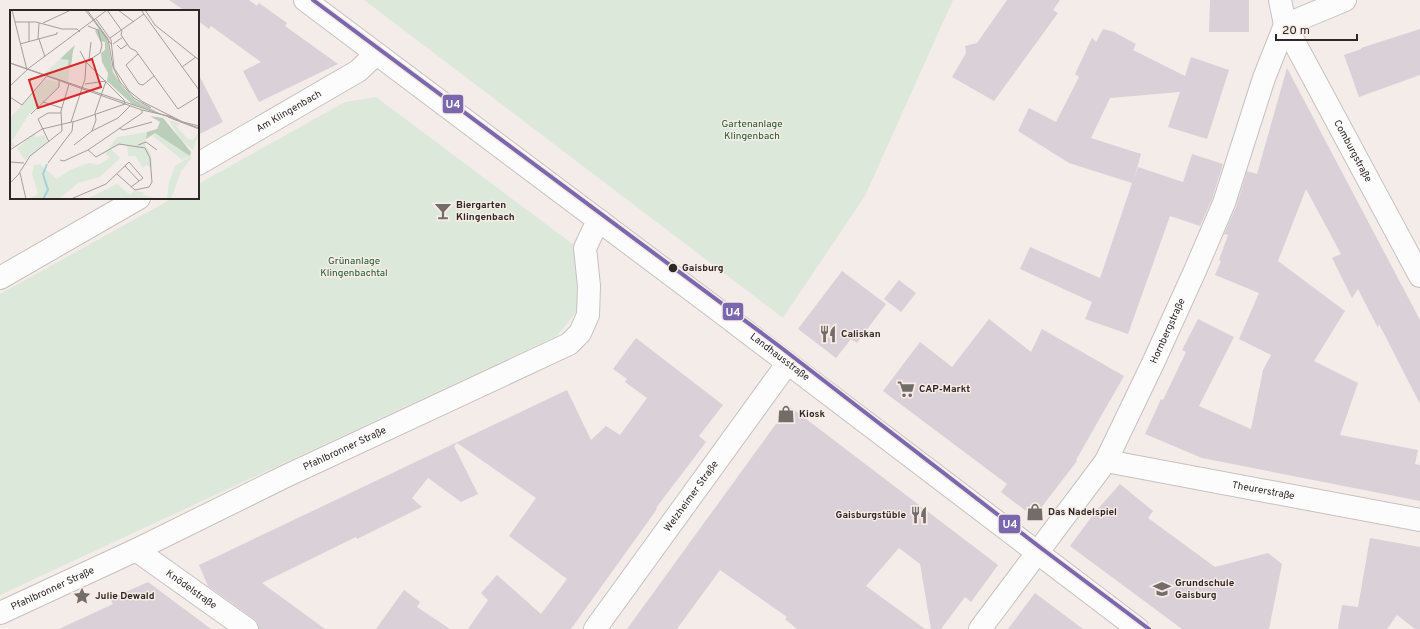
<svg xmlns="http://www.w3.org/2000/svg" width="1420" height="629" font-family="Overpass,sans-serif">
  <rect width="100%" height="100%" fill="#f4ece9"/>
  <g fill="#dce9da">
    <path d="M364,0H953L865,196L783,318Z"/>
    <path d="M376,97L590,257L597,286L557,336L0,595V294L173,198H198V184L345,102Z"/>
  </g>
  <g fill="#dad0d7">
    <path d="M169,0H249L257,6L259,3L287,23L285,26L338,64L259,102L243,71L261,62L211,26L209,29L198,21V11H185Z"/>
    <path d="M1007,0H1060L1053,10L1058,13L994,101L952,77L966,53L965,46L977,43Z"/>
    <path d="M1210,0H1249V32H1209Z"/>
    <path d="M1103,29L1114,32L1136,44L1133,50L1185,76L1191,57L1229,70L1207,139L1168,127L1180,92L1110,98L1091,138L1141,154L1134,179L1138,167L1183,182L1192,154L1223,164L1212,199L1200,226L1170,216L1128,334L1085,319L1092,302L1020,269L1030,247L1100,278L1132,183L1069,163L1018,131L1029,108L1056,122L1079,77L1075,74L1092,38L1096,42Z"/>
    <path d="M1420,29V75L1359,97L1344,55L1361,49V48Z"/>
    <path d="M1287,68L1420,320V404L1379,324L1378,328L1358,289L1352,298L1332,258L1341,254L1306,189L1278,261L1345,311L1314,361L1358,383L1340,435L1418,450L1415,464L1420,465V501L1202,458L1145,434L1161,399L1163,400L1186,352L1182,350L1198,319L1234,337L1199,406L1251,429L1263,370L1271,355L1239,339L1259,293L1215,275L1221,261L1219,260L1228,235L1224,234L1236,207L1247,171L1257,174Z"/>
    <path d="M198,73L223,122L198,135Z"/>
    <path d="M842,271L886,304L857,343L851,339L836,358L798,329Z"/>
    <path d="M899,280L916,293L901,312L884,299Z"/>
    <path d="M989,319L1031,352L1042,329L1124,376L1076,460L1077,461L1034,517L1001,492L1007,484L883,391L920,342L952,367Z"/>
    <path d="M636,338L723,405L699,436L706,442L656,508L657,509L571,629H468L488,600L481,593L497,575L541,614L567,579L509,536L536,498L457,443L454,446L478,494L461,502L428,478L412,498L422,507L357,539L356,537L262,583L325,629H259L258,623L254,619L208,586L199,565L567,390L591,440L606,426L620,435L647,398L625,382L627,379L613,369Z"/>
    <path d="M789,406L998,565L971,602L965,597L941,629H931L920,564L899,548L866,586L925,629H797L785,619L787,617L720,570L677,629H627Z"/>
    <path d="M1120,484L1153,511L1148,518L1215,567L1268,553L1282,564L1269,629H1182L1070,546L1095,512Z"/>
    <path d="M1370,538L1420,547V629H1415L1397,615L1387,629H1338L1342,605L1358,607Z"/>
    <path d="M148,582L211,629H59L113,604L110,599Z"/>
    <path d="M404,590L420,602L417,607L450,629H376Z"/>
    <path d="M1035,593L1083,629H1008Z"/>
  </g>
  <g fill="none" stroke-linecap="round" stroke-linejoin="round">
    <g stroke="#c6c1bf" stroke-width="24">
      <g id="street">
        <path id="s1" d="M305,0L714,307L1138,629"/>
        <path id="s2" d="M1285,25L1420,276"/>
        <path d="M1285,25L1345,0"/>
        <path id="s3" d="M198,164L358,71L376,54"/>
        <path d="M0,278L139,198"/>
        <path id="s4" d="M1106,461L1420,520"/>
        <path id="s5" d="M136,550L247,629"/>
        <path id="s6" d="M0,613L136,550L284,477L569,344L580,333L588,315L589,286L585,248L594,229L600,221"/>
        <path id="s7" d="M595,629L787,364"/>
        <path id="s8" d="M980,629L1106,461L1154,361L1194,273L1224,203L1264,78L1285,25L1280,0"/>
      </g>
    </g>
    <use href="#street" stroke="#fdfcfc" stroke-width="22"/>
    <g stroke="#f8ebe5" stroke-width="7">
      <path id="rail-1" d="M313,0L779,346L1041,548L1149,629"/>
    </g>
    <use href="#rail-1" stroke="#7a68ae" stroke-width="4"/>
  </g>
  <defs>
    <g id="bar-bare" transform="scale(1.38)"><path d="M-6-5H6L.8 .8V4.5H3.5V6h-7V4.5H-.8V.8Z" fill="#736d6a" stroke="#f8ebe5" stroke-width="2.5" paint-order="stroke"/></g>
    <g id="restaurant-bare" transform="scale(1.38)"><path d="M-5-6h1v4h1v-4h1v4h1v-4h1v5L-1.5 .5V6h-2V.5L-5-1ZM5-6V6H3V1.5H1.5Q1.5-4 5-6Z" fill="#736d6a" stroke="#f8ebe5" stroke-width="2.5" paint-order="stroke"/></g>
    <g id="supermarket-bare" transform="scale(1.38)"><path d="M-6-5.5h2.5l.6 2H6L4.5 2H-2.5L-4.4-4H-6ZM-1.5 3.2a1.3 1.3 0 1 0 .1 0ZM3 3.2a1.3 1.3 0 1 0 .1 0Z" fill="#736d6a" stroke="#f8ebe5" stroke-width="2.5" paint-order="stroke"/></g>
    <g id="shop-bare" transform="scale(1.38)"><path d="M-5-2.5h2.3a2.7 3.5 0 0 1 5.4 0H5L5.5 6h-11ZM-1.5-2.5h3a1.5 2.3 0 0 0-3 0Z" fill="#736d6a" stroke="#f8ebe5" stroke-width="2.5" paint-order="stroke"/></g>
    <g id="school-bare" transform="scale(1.38)"><path d="M0-5L7-2L0 1L-7-2ZM-4 1L0 2.5L4 1V4Q0 6-4 4Z" fill="#736d6a" stroke="#f8ebe5" stroke-width="2.5" paint-order="stroke"/></g>
    <g id="sight-bare" transform="scale(1.38)"><path d="M0-6L1.8-2.2L6-1.7L2.9 1.2L3.7 5.4L0 3.3L-3.7 5.4L-2.9 1.2L-6-1.7L-1.8-2.2Z" fill="#736d6a" stroke="#f8ebe5" stroke-width="2.5" paint-order="stroke"/></g>
  </defs>
  <g fill-rule="evenodd">
    <use href="#bar-bare" x="443" y="211"/>
    <use href="#restaurant-bare" x="828" y="334"/>
    <use href="#supermarket-bare" x="906" y="389"/>
    <use href="#shop-bare" x="786" y="414"/>
    <use href="#shop-bare" x="1035" y="512"/>
    <use href="#restaurant-bare" x="919" y="515"/>
    <use href="#school-bare" x="1162" y="589"/>
    <use href="#sight-bare" x="82" y="596"/>
  </g>
  <circle fill="#2d2826" stroke="#f8ebe5" stroke-width="1.5" cx="673" cy="268" r="5"/>
  <g text-anchor="middle" dominant-baseline="central" stroke-width="3" stroke-linejoin="round" paint-order="stroke">
    <g font-size="10" fill="#2d2826" stroke="#f8ebe5">
      <text stroke="none"><textPath href="#s3" startOffset="105">Am Klingenbach</textPath></text>
      <text stroke="none"><textPath href="#s2" startOffset="143">Comburgstraße</textPath></text>
      <text stroke="none"><textPath href="#s8" startOffset="354">Hornbergstraße</textPath></text>
      <text stroke="none"><textPath href="#s1" startOffset="594">Landhausstraße</textPath></text>
      <text stroke="none"><textPath href="#s6" startOffset="382">Pfahlbronner Straße</textPath></text>
      <text stroke="none"><textPath href="#s4" startOffset="160">Theurerstraße</textPath></text>
      <text stroke="none"><textPath href="#s7" startOffset="164">Welzheimer Straße</textPath></text>
      <text stroke="none"><textPath href="#s6" startOffset="58">Pfahlbronner Straße</textPath></text>
      <text stroke="none"><textPath href="#s5" startOffset="68">Knödelstraße</textPath></text>
    </g>
    <g font-size="10" fill="#1b5b2e" stroke="#f8ebe5">
      <text x="752" y="124">Gartenanlage<tspan x="752" dy="12">Klingenbach</tspan></text>
      <text x="354" y="261">Grünanlage<tspan x="354" dy="12">Klingenbachtal</tspan></text>
    </g>
    <g font-size="10" font-weight="bold" fill="#2d2826" stroke="#f8ebe5" text-anchor="start">
      <text x="456" y="205">Biergarten<tspan x="456" dy="12">Klingenbach</tspan></text>
      <text x="841" y="334">Caliskan</text>
      <text x="919" y="389">CAP-Markt</text>
      <text x="799" y="414">Kiosk</text>
      <text x="1048" y="512">Das Nadelspiel</text>
      <text x="906" y="515" text-anchor="end">Gaisburgstüble</text>
      <text x="1175" y="583">Grundschule<tspan x="1175" dy="12">Gaisburg</tspan></text>
      <text x="95" y="596">Julie Dewald</text>
    </g>
    <g font-size="10" font-weight="bold" fill="#2d2826" stroke="#f8ebe5" text-anchor="start">
      <text x="682" y="268">Gaisburg</text>
    </g>
  </g>
  <g transform="translate(10 10)">
    <rect width="189" height="189" fill="#f4ece9"/>
    <path d="M50,49L60,50L58,73L34,64ZM36,69L49,73V77L19,104L2,131L5,136L0,138V108ZM159,110L171,114L166,116L178,129L183,130L189,122L183,140L170,129ZM137,122L135,135L141,144L142,158L136,155L133,158L125,146H118L117,135H110L100,138L110,148L90,167L68,173L49,189H18L28,184L22,164L24,155L30,154L47,169L60,160L79,153L88,155L100,148L95,143L107,127ZM24,123L26,127L34,125L37,132L15,150L7,139ZM144,123L158,130L180,146L172,150L143,126ZM181,146L182,148L171,161L161,189H157L159,172L165,156ZM107,174L120,185L124,181L134,182L133,185L149,189H77Z" fill="#dce9da"/>
    <path d="M89,18L97,28L103,62L112,76L125,90L151,104L122,94L97,71L98,63L92,52L91,43L95,40V32L90,31L85,21ZM65,35L63,41L61,56L58,55L59,50L50,49ZM140,106L153,108L181,142L180,146L145,123L136,129L137,122L147,119L150,112Z" fill="#baceb9"/>
    <path fill="none" stroke="#a7cfdc" stroke-width="2" d="M33,189L38,180L33,164L37,154"/>
    <path fill="none" stroke="#a49e9b" stroke-width="1" d="M2,0L17,60M75,0L84,11M77,0L98,29L103,57L110,72L124,88L141,98M97,0L112,21M108,0L124,12M131,0L189,80M135,0L145,15L189,50M86,9L101,30L104,58L119,81L133,92L173,112L189,116M84,11L101,34M5,12H26L52,19H67L70,22M19,12V32M33,13L61,0M112,21L111,25L120,38L126,41L168,99L189,86M100,28L134,4M28,29L29,13M29,29L35,47M10,34L47,24V22M103,34L113,27M107,35L111,39L118,34M128,44L116,55L129,74L133,75L144,66M79,50L81,32M76,52L114,90L115,94M76,52L90,43L92,35L88,20L78,16M0,53L132,100L163,107M0,53L168,110M172,57L186,47M75,74L96,71L85,103L86,110L82,121M0,76L19,58L97,0M0,87L12,95L36,67M33,92L52,98M21,104L49,77V71M158,107L189,119M163,109L189,118M61,112L75,69L76,52L70,41M109,118L113,120L142,112M39,132L28,109L38,103H51M64,135L82,121L108,108L120,96M128,135L136,132L147,140M0,140L32,119L66,111L115,94M78,140L86,147L109,134L135,138L140,148L142,172L139,177L125,180L107,164M50,150L54,151L78,140L132,103V100M0,152L14,153M38,153L62,121L63,112M115,156L129,171M10,163L16,189M0,173L8,165L20,146L52,121L51,101L59,74M61,189L96,174L119,152L133,168L121,177"/>
    <path fill="#d62828" fill-opacity="0.15" stroke="#d62828" stroke-width="2" d="M82,49L91,77L28,98L19,70Z"/>
    <rect width="189" height="189" fill="none" stroke="#2d2826" stroke-width="2"/>
  </g>
  <g stroke="#f8ebe5" stroke-width="1.5">
    <rect x="442" y="94" width="22" height="20" rx="4" fill="#7a68ae"/>
    <rect x="722" y="302" width="22" height="19" rx="4" fill="#7a68ae"/>
    <rect x="998" y="514" width="23" height="20" rx="4" fill="#7a68ae"/>
  </g>
  <g font-size="11" text-anchor="middle" font-weight="bold" fill="#fff">
    <text x="453" y="108">U4</text>
    <text x="733" y="316">U4</text>
    <text x="1010" y="528">U4</text>
  </g>
  <path d="M1276 34v6h81v-6" fill="none" stroke="#2d2826" stroke-width="2"/>
  <text x="1282" y="34" font-size="12" fill="#2d2826" stroke="#f8ebe5" stroke-width="3" paint-order="stroke">20 m</text>
</svg>
